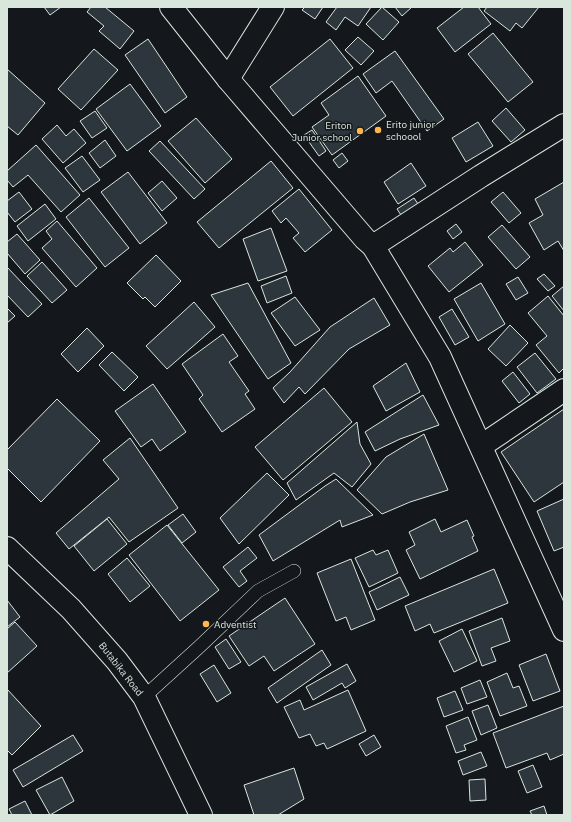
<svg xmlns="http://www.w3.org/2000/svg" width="571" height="822" font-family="'IBM Plex Sans',sans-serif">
  <rect width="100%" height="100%" fill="#14181c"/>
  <g fill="#2c363c" stroke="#d8e6dc">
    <path d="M44,7H61L50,15Z"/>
    <path d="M91,7H105L134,31L120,49L99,31L104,26L87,12Z"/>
    <path d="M305,7H323L315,19L302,10Z"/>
    <path d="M337,7H371L358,26L345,17L336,30L326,22Z"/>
    <path d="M382,7L399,22L383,40L366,24Z"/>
    <path d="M395,7H412L402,16Z"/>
    <path d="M464,7H478L491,24L455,52L437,28Z"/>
    <path d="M487,7H539L522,28L516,23L510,31L484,11Z"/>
    <path d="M493,33L533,82L508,102L468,54Z"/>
    <path d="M358,37L374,51L361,65L345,50Z"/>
    <path d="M148,39L187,97L165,113L125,55Z"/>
    <path d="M330,39L353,68L293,116L270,87Z"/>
    <path d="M94,49L118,70L81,110L58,89Z"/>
    <path d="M395,51L444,119L427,131L392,81L376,93L363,74Z"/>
    <path d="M7,69L45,103L18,135L7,126Z"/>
    <path d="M358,76L386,116L332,155L312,127L329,115L321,103Z"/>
    <path d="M130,84L161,126L127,151L96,109Z"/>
    <path d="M506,108L525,130L511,142L492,121Z"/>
    <path d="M95,111L107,128L92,138L80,121Z"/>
    <path d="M196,118L232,159L205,183L168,141Z"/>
    <path d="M478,122L493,146L466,162L452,138Z"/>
    <path d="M57,125L66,136L74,129L86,143L63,163L42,139Z"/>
    <path d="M312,130L326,151L319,156L304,135Z"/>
    <path d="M105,140L116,156L100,168L89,153Z"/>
    <path d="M160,141L205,189L194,199L149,151Z"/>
    <path d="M36,145L80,195L61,212L28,175L13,187L7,180V171Z"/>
    <path d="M342,153L348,161L339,168L333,160Z"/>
    <path d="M82,156L100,180L83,192L65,168Z"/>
    <path d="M271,161L293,188L219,248L197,222Z"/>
    <path d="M411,163L426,186L398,204L384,182Z"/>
    <path d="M128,172L167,223L140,244L101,192Z"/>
    <path d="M162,181L177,198L162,211L148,193Z"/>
    <path d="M564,182V251L558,241L544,250L529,223L543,215L535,199Z"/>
    <path d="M299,189L332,230L305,252L293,238L299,233L286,218L281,223L272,211Z"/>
    <path d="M19,192L32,209L15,222L7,212V201Z"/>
    <path d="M503,192L521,213L509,223L491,202Z"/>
    <path d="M89,198L129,248L105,267L66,217Z"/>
    <path d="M414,198L420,207L403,218L397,209Z"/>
    <path d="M45,204L56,219L28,241L17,226Z"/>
    <path d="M57,221L97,268L76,287L42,248L52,239L46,231Z"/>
    <path d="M456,224L462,232L453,239L447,231Z"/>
    <path d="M502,225L530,257L516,269L488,237Z"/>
    <path d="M271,228L287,271L258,281L243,239Z"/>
    <path d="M17,234L40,260L25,274L7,253V242Z"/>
    <path d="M465,242L483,265L449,292L428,266L450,248L453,252Z"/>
    <path d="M156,255L181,281L155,307L145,297L143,299L127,283Z"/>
    <path d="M42,262L67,290L52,303L27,276Z"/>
    <path d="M7,267L42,304L28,317L7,295Z"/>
    <path d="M544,274L555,286L548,291L537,279Z"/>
    <path d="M286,276L292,293L267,303L261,286Z"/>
    <path d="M518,277L528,293L516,300L506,284Z"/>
    <path d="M248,283L291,363L268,379L211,295Z"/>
    <path d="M481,283L505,324L478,341L454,299Z"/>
    <path d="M564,286V311L552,296Z"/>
    <path d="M548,296L564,316V368L559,373L536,345L547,336L528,313Z"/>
    <path d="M295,297L320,330L295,346L271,313Z"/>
    <path d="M374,298L390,325L349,349L305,394L299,387L284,403L273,388L290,372L330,327Z"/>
    <path d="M194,302L215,327L167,369L146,346Z"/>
    <path d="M7,308L15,316L7,323Z"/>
    <path d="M452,309L469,337L455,345L439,317Z"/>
    <path d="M510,325L528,343L506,366L488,349Z"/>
    <path d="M87,328L104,346L78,372L61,354Z"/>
    <path d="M223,334L238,356L229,362L249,391L245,394L255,409L222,432L199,399L203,395L182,364Z"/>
    <path d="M112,352L138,377L124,391L99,365Z"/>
    <path d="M535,353L556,379L537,393L517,367Z"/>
    <path d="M406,363L420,392L386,411L373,386Z"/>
    <path d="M513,372L530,394L519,403L502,381Z"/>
    <path d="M153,384L186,432L160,451L152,439L141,447L115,411Z"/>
    <path d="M324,388L352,422L283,480L255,447Z"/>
    <path d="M423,395L439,425L400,439L375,451L365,432Z"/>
    <path d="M57,399L100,441L41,502L7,468V450Z"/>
    <path d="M564,409V482L534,502L501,452Z"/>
    <path d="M357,422L360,444L371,464L352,487L334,473L296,500L287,483Z"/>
    <path d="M424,434L448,490L410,502L382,514L357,490L386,457Z"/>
    <path d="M130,438L178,508L129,542L109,517L69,549L56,533L119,479L103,460Z"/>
    <path d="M267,473L289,495L239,544L220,518Z"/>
    <path d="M336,479L373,515L342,527L340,520L273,561L259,535L325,486Z"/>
    <path d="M564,499V547L554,551L537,511Z"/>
    <path d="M183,514L196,532L182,543L168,525Z"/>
    <path d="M107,519L127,544L94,571L74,546Z"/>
    <path d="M435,519L441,532L467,520L474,536L472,537L478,551L420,579L406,550L415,545L409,532Z"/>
    <path d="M167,525L219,590L180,621L129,555Z"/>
    <path d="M248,547L257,558L240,571L247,581L239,587L223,567Z"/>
    <path d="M373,550L376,555L388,550L398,573L369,587L355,558Z"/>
    <path d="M127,558L150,586L130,602L108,574Z"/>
    <path d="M351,559L375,620L351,630L346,617L336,621L317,573Z"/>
    <path d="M494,569L508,603L434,633L430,624L415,631L405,606Z"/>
    <path d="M400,577L409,595L377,610L369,592Z"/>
    <path d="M285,598L315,644L274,671L264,656L249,666L229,636Z"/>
    <path d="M7,600L20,617L7,627Z"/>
    <path d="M502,618L510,641L491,648L496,661L482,666L469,631Z"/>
    <path d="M15,622L37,646L7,673V629Z"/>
    <path d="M462,629L477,661L454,672L439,641Z"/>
    <path d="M226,639L241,662L229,669L215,647Z"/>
    <path d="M322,650L331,665L277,703L268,688Z"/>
    <path d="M546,654L560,691L533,701L519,665Z"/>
    <path d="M347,664L356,681L345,688L342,683L313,700L306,687Z"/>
    <path d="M214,665L231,693L217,702L200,674Z"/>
    <path d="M507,673L513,688L519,686L527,706L500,716L487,682Z"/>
    <path d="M480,680L487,697L467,704L461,688Z"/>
    <path d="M7,689L41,726L12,755L7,750Z"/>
    <path d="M348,690L366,731L327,749L324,743L316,746L310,734L299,738L284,707L300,700L304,710Z"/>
    <path d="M455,691L463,710L444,717L437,698Z"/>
    <path d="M488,705L497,728L481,735L472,711Z"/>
    <path d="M564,706V754L550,760L547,753L506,768L493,733Z"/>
    <path d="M468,717L477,740L464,745L466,750L456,753L446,726Z"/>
    <path d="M73,735L83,751L23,787L13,770Z"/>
    <path d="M374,735L381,747L366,756L359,744Z"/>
    <path d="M481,752L487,766L463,775L458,761Z"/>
    <path d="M533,765L542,787L527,793L518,771Z"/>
    <path d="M294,768L304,799L278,815H254L244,785Z"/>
    <path d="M62,777L74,801L50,815L36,790Z"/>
    <path d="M485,779L486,800L470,801L469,780Z"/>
    <path d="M25,801L32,815H12L9,809Z"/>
    <path d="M544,806L547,815H532L530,811Z"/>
  </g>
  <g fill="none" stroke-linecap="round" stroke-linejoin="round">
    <g stroke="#d8e6dc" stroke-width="14">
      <path id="service" d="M144,697L199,647L258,591L294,571"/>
    </g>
    <g stroke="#d8e6dc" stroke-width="24">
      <g id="minor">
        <path d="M171,7L228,79L365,239L373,246L440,357L564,630"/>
        <path d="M228,79L273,7"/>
        <path d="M373,246L481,176L564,125"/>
        <path d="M481,446L564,390"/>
      </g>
    </g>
    <g stroke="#d8e6dc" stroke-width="24">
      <path id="secondary" d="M7,548L71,609L117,661L144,697L201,815"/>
    </g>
    <use href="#service" stroke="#14181c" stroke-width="13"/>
    <use href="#minor" stroke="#14181c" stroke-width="22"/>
    <use href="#secondary" stroke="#14181c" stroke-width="22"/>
  </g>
  <g fill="#ffb74d" stroke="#14181c" stroke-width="1.5">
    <circle cx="378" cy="130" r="4"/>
    <circle cx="360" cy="131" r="4"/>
    <circle cx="206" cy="624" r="4"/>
  </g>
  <g text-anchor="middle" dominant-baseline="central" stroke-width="3" stroke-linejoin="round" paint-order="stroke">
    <g font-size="10" fill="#d8e6dc" stroke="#14181c" text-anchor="start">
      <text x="386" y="124">Erito junior<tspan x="386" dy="12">schoool</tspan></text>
      <text x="352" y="125" text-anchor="end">Eriton<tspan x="352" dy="12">Junior school</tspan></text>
      <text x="214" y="624">Adventist</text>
    </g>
    <g font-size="10" fill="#d8e6dc" stroke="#14181c">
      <text transform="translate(121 669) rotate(52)">Butabika Road</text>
    </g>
  </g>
  <rect width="571" height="822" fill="none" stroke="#d8e6dc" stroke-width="16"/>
</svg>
